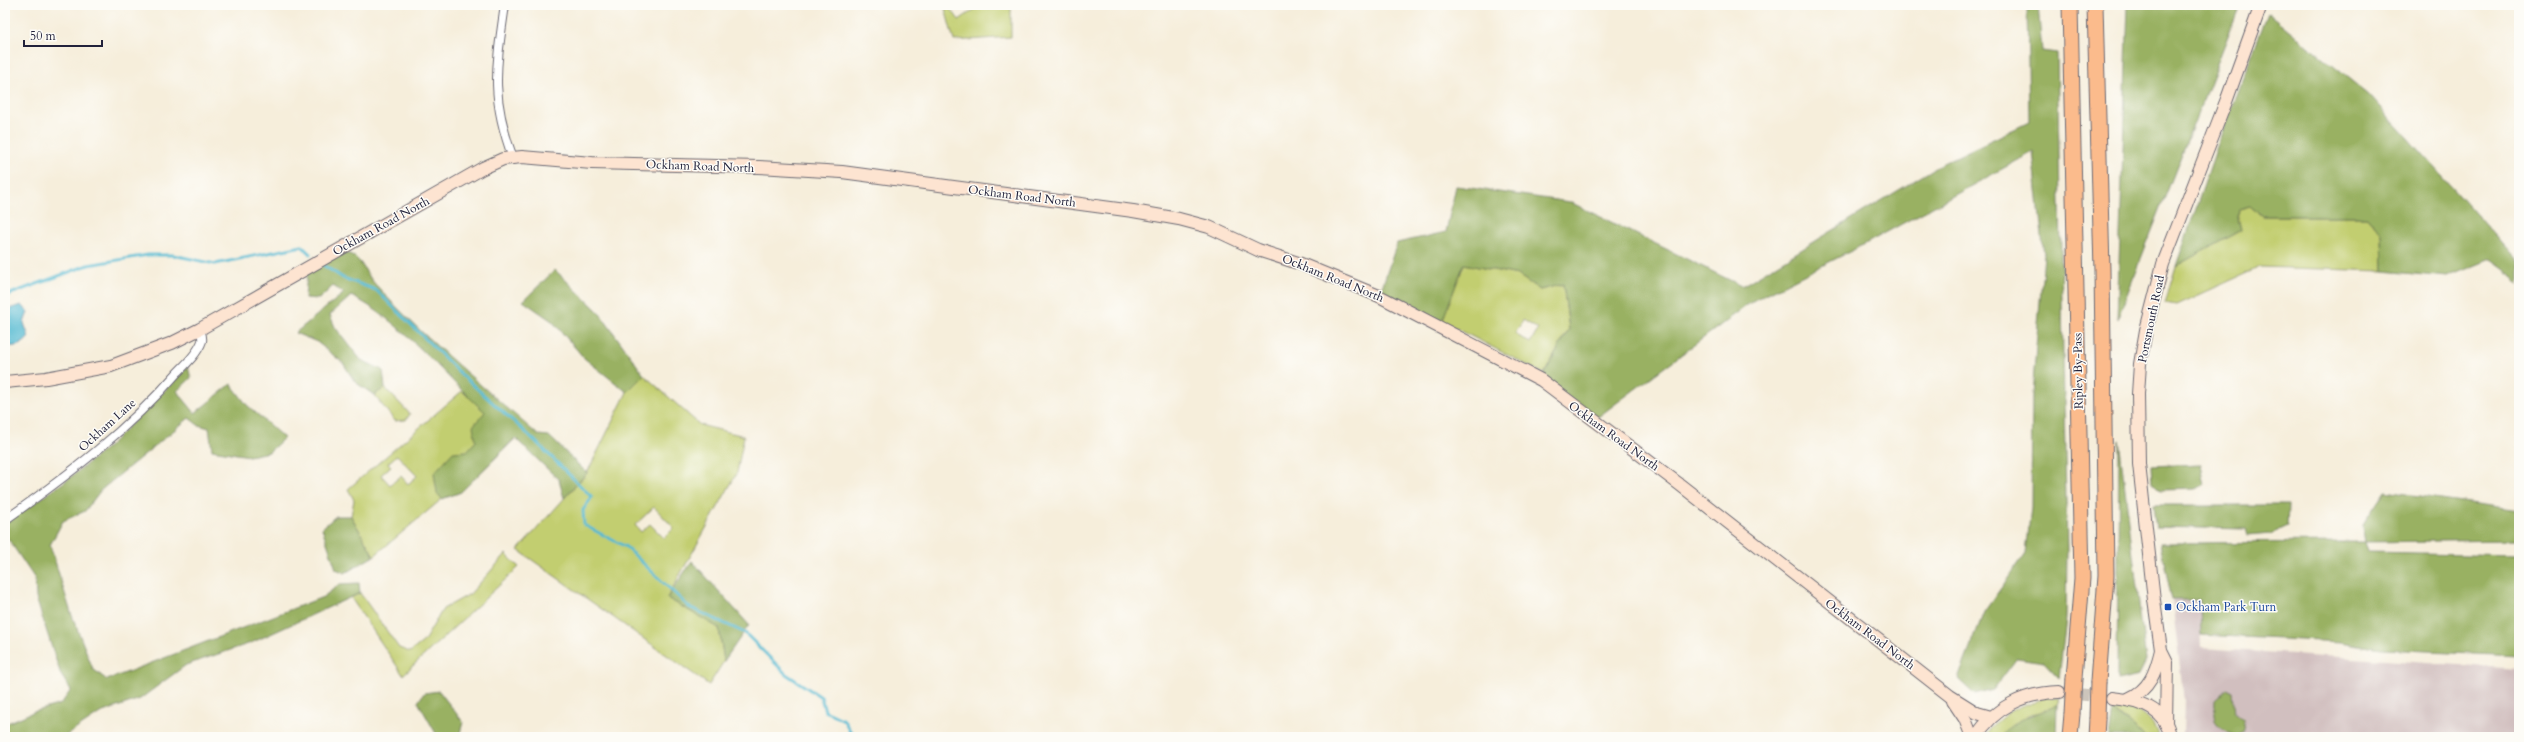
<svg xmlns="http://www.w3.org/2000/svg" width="2524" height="742" font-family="Cardo,serif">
  <rect width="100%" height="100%" fill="#fdfcf7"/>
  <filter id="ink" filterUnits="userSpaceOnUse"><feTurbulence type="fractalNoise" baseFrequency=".025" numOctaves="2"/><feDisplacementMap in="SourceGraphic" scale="8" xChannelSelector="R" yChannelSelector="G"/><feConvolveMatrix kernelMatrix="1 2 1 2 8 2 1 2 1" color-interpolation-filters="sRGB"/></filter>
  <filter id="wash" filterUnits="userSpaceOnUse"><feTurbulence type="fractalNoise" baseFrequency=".012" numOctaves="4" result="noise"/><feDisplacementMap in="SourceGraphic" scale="16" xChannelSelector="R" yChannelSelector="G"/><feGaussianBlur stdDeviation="0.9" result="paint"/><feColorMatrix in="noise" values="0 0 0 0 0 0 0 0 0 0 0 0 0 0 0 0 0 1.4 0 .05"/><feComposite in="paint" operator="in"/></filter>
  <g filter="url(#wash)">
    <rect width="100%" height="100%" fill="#f6eedb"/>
    <path fill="#d1bfbf" d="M2172,600H2200L2202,648L2519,669V737H2183L2184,701Z"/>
    <g fill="#c2ce70" stroke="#727856" fill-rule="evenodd">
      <path d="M944,5H948L959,20L975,9L972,5H1011V37L954,41Z"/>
      <path d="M2250,206L2262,216H2367L2382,234L2383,271L2260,267L2177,305L2165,303L2176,266L2241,230L2238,218L2239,209Z"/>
      <path d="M1464,264L1518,275L1540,290L1563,284L1569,329L1544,374L1442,321ZM1523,320L1538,329L1530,343L1515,334Z"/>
      <path d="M644,375L700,425L744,436L737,473L667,598L719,628L724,661L709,685L518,550L587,473L627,392ZM654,507L674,528L664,538L650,524L641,532L635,525Z"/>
      <path d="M385,388L410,414L406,420L395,421L374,395Z"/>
      <path d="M462,391L516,438L461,492L442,499L374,556L351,516L354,500L348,489ZM397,455L417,476L408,484L401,476L390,485L381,475L391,466L388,463Z"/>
      <path d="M506,554L519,567L403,675L351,598L360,593L399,648L410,652L424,641L443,609L470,594Z"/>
      <path d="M2049,698H2059L2057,704L2047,711L2031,714L2001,737H1984C1999,714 2023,703 2049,698Z"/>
      <path d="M2113,703C2134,709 2152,714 2158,737H2145L2113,709Z"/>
    </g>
    <g fill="#99b162" stroke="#5e6a4e">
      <path d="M2027,5H2038L2042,51L2057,53L2067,550L2066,619L2059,678L2044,662L2017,658L1993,690L1975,695L1958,679L1984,612L2026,553L2031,508L2032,394L2044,255L2033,152L1867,243L1754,300L1594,420L1541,380L1569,329L1563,284L1540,290L1518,275L1464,264L1440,327L1379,296L1397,243L1446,232L1456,186L1570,202L1742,286L1943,163L2029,122Z"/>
      <path d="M2128,5H2240L2117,320Z"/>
      <path d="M2268,13L2369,95L2519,262V286L2505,269L2491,259L2447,277L2383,271L2382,234L2367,216H2262L2250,206L2239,209L2238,218L2241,230L2176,266L2222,132Z"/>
      <path d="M345,252C363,258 363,271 375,284C424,339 483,386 538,435L549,436L587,473L564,498L559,480L515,438L461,492L442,499L437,493L434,473L453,452L467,451L476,441L473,426L485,412C445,377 399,318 351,296L330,315L335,327L361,360L383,370L385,388L374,395L355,382L343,363L317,342L295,333L344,293L333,286L319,299L305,298L307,272Z"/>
      <path d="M555,270L598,311L644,375L627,392L584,358L552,321L523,301Z"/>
      <path d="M188,367L191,378L177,391L195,413L231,384L247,405L284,438L269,452L249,456L212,450L209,428L198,425L189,418L101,490L85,511L63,521L50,545L71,613L93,669L107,680L323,597L340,584L359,583L360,593L251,643L186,665L140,699L100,713L64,737H5V724L33,712L61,704L71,690L61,675L54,654L36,598L35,579L9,540L5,543V524L67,480L109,446Z"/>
      <path d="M2119,440L2146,661L2139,675L2117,680Z"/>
      <path d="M2200,464L2204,485L2195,489L2160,490L2152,482L2151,466Z"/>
      <path d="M2385,491L2519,510V540L2365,542L2368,552L2519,555V655L2381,649L2341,642L2201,635L2200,600H2172L2160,543L2365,542L2362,525Z"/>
      <path d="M2153,505H2288L2287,526L2270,534L2248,536L2246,529L2156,527Z"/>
      <path d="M336,516H351L374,556L345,573L336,569L322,528Z"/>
      <path d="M692,561L749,625L724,661L719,628L667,598Z"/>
      <path d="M2227,689L2233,692L2235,713L2242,719L2244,732L2235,736C2215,726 2214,723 2215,700Z"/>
      <path d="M439,691L463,722L459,737H438L418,702L424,693Z"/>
      <path d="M2057,704L2056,737H2001C2013,717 2040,715 2057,704Z"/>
      <path d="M2113,709C2123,720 2137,726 2145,737H2109Z"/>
    </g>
    <path fill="#54bad2" stroke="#3b6e86" d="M22,305L28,312L24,323L29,337C22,346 15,347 5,346V310Z"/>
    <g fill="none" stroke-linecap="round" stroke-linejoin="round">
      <g stroke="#54bad2" stroke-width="3">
        <path d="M323,265L343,278L376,290L465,378L531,437L592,497L583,510L584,525L626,547L689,607L745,633L786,674L821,697L825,711L844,720L850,732L857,737"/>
        <path d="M5,296L88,265L148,255H173L215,264L302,246L310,254"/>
      </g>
    </g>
  </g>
  <g filter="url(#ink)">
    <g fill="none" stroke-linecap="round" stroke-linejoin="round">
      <path stroke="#ccc5bb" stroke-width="12" stroke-dasharray="12 6" stroke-linecap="butt" d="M2059,692L2105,697"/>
      <g stroke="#6c6973" stroke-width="10">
        <g id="street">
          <path d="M505,5C496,68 490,96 513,158"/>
          <path d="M5,520C67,476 128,430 178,372C186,364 198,353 202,341C203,337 201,333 200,329"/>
        </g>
      </g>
      <g stroke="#6c6973" stroke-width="14">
        <g id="secondary">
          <path d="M5,382L46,378L111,366L172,343L200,329L483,168L503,159L522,157L592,163L759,167L842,172L1133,211L1179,219L1209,227L1258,250L1301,264L1379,296L1541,380L1679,484L1950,696L1977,713L1991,717"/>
          <path d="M2112,698C2136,700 2167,708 2170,737"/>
          <path d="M2128,699C2150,690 2156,671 2161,650"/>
          <path d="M1953,701L1965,719L1972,737"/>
          <path d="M2166,724L2167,662L2161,650L2154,600L2139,464L2138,394L2140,364L2146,330L2163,264L2227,99L2261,5"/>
          <path d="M1976,737C1994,707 2025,693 2059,692"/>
        </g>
      </g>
      <g stroke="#6c6973" stroke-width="17">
        <g id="highway">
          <path d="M2070,5L2082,578L2074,678"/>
          <path d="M2095,5L2102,270L2106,576L2098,682"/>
          <path d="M2070,737L2072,714"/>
          <path d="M2096,737L2097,719"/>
        </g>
      </g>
      <use href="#street" stroke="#fff" stroke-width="8"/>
      <use href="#secondary" stroke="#fde4d1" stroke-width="12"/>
      <use href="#highway" stroke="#fbbb8c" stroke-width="15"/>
      <g stroke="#6c6973" stroke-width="17" stroke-linecap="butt">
        <g id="highway-bridge">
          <path d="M2072,714L2074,678"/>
          <path d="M2097,719L2098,682"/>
        </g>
      </g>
      <use href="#highway-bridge" stroke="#fbbb8c" stroke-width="15"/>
    </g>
  </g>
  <rect fill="#1a4fb4" stroke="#fdfcf7" stroke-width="1.5" x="2164" y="603" width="8" height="8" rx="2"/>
  <g text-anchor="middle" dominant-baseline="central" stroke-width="3" stroke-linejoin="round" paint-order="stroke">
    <g font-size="12" fill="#22223b" stroke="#fdfcf7">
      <text transform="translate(700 166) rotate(2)">Ockham Road North</text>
      <text transform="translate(1022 196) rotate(7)">Ockham Road North</text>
      <text transform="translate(381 226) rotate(-29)">Ockham Road North</text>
      <text transform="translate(1333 278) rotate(22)">Ockham Road North</text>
      <text transform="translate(2151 319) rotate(-78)">Portsmouth Road</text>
      <text transform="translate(2078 371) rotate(-91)">Ripley By-Pass</text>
      <text transform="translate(107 425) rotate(-42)">Ockham Lane</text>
      <text transform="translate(1614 436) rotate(36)">Ockham Road North</text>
      <text transform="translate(1870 634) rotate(37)">Ockham Road North</text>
    </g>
    <g font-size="12" fill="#164399" stroke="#fdfcf7" text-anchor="start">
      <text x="2176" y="607">Ockham Park Turn</text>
    </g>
  </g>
  <rect width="2524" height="742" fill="none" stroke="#fdfcf7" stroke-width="20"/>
  <path d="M24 40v6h78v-6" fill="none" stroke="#22223b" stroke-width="2"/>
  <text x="30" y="40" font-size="12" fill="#22223b" stroke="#fdfcf7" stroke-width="3" paint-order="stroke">50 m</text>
</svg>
